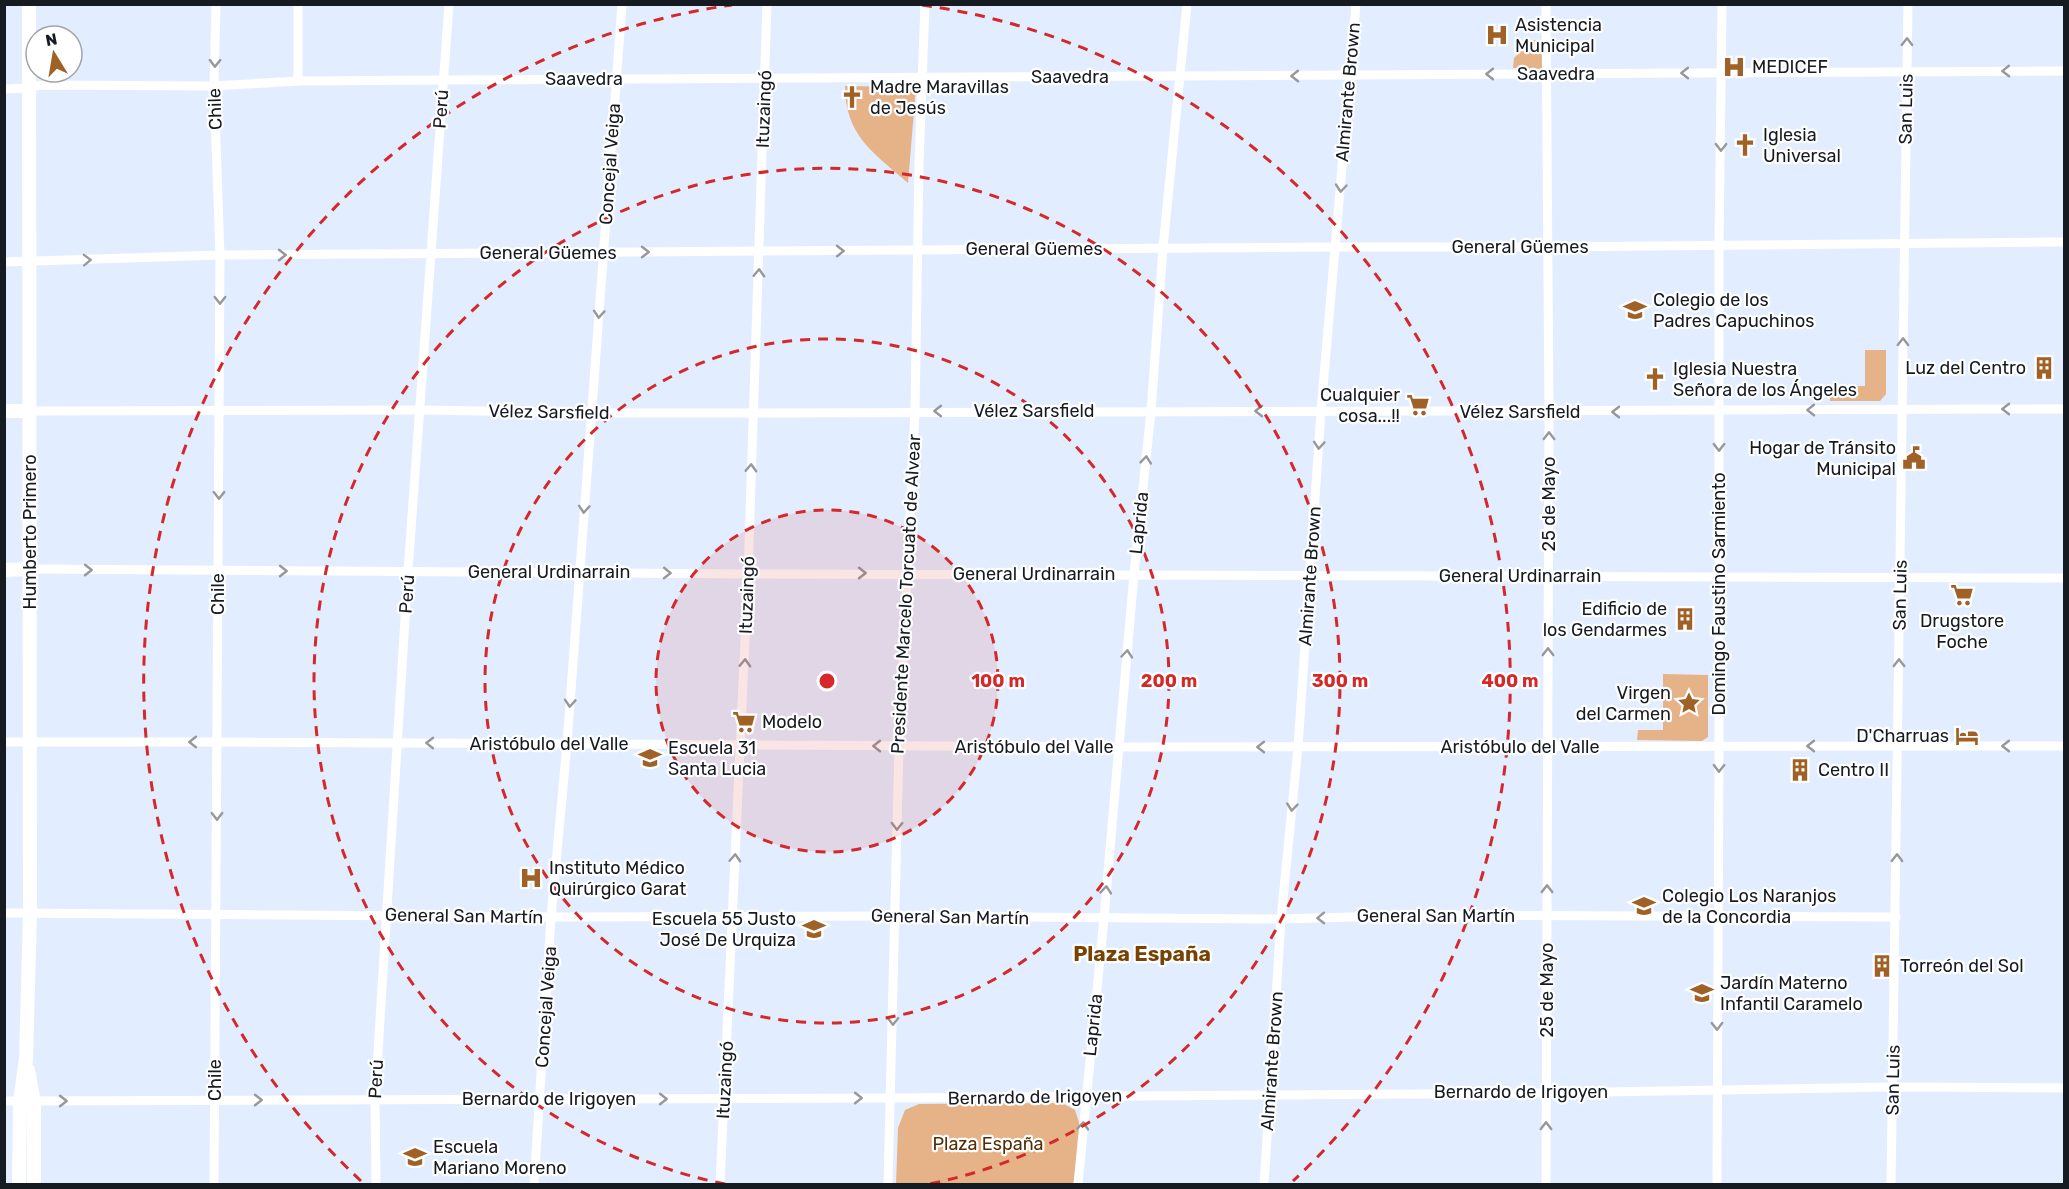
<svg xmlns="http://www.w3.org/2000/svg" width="2069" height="1189" font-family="Rubik,sans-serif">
  <rect width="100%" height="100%" fill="#e2eeff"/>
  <g fill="#e6b288">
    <path d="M1532,40L1543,41L1542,69L1513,68L1514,58Z"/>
    <path d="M845,86L916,87L908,183C874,153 845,136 845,86Z"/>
    <path d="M1865,350H1886V394L1880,401H1830V386H1865Z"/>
    <path d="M1663,674L1708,675V737L1702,741L1637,740L1638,730H1663Z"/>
    <path d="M1062,1103L1075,1110L1080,1125L1074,1184H896L898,1128L905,1110L919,1104Z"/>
  </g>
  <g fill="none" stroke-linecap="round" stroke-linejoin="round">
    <g stroke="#fff" stroke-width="9">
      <path d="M298,81V4"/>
      <path d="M4,89L29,88L41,85L214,86L298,81L443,80L2064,71"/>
      <path d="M4,262L220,255L1336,247H1548L2064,242"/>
      <path d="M29,411L421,410L591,413H753L2064,409"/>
      <path d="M30,569L748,574L2064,578"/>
      <path d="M4,742H217L1119,747L2064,746"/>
      <path d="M4,913L551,917L895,916L1281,919L1421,915L1896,917"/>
      <path d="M4,1101L891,1098L1546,1093L1892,1087L2064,1088"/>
      <path d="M214,1184L220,255L214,86L216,4"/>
      <path d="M376,1184L375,1100L408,571L449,4"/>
      <path d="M534,1184L551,917L567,744L622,4"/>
      <path d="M720,1184L748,574L767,4"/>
      <path d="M888,1184L899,746L915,411L919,164L925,4"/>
      <path d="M1078,1184L1104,918L1134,574L1151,411L1163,248L1187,4"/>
      <path d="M1264,1184L1281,919L1298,747L1321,411L1356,4"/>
      <path d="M1546,1184L1549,412L1546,4"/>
      <path d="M1717,1184L1719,746V244L1722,4"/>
      <path d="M1891,1184L1908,4"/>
    </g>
    <g stroke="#fff" stroke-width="14">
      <path d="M4,411H29"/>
      <path d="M4,570L30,569"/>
      <path d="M28,1070L34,1102V1184"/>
      <path d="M19,1184L20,1101L26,1059L30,913L29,4"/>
    </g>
  </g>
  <defs><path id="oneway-chevron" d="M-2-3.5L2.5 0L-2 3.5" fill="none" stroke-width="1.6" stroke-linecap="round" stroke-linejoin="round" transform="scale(1.5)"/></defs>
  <g stroke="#96989c">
    <use href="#oneway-chevron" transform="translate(1907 42) rotate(-89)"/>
    <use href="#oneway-chevron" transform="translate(215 63) rotate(91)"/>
    <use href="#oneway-chevron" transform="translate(2006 71) rotate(179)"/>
    <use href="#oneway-chevron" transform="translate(1685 73) rotate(180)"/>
    <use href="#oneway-chevron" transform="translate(1490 74) rotate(180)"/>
    <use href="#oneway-chevron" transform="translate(1295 76) rotate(179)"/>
    <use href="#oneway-chevron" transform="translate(1721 147) rotate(91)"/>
    <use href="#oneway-chevron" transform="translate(1341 188) rotate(95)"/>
    <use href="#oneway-chevron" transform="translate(840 251) rotate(-1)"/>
    <use href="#oneway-chevron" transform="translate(645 252)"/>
    <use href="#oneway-chevron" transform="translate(282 255)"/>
    <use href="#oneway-chevron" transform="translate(87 260) rotate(-2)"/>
    <use href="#oneway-chevron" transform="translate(759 273) rotate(-88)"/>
    <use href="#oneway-chevron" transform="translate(220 300) rotate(90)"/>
    <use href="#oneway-chevron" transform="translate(599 314) rotate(94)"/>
    <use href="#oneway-chevron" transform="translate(1903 342) rotate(-89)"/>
    <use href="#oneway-chevron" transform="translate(2006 409) rotate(180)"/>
    <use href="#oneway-chevron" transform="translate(1811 410) rotate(179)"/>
    <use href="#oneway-chevron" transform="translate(938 411) rotate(180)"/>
    <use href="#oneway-chevron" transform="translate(1259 411) rotate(180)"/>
    <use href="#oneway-chevron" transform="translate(1616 412) rotate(180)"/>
    <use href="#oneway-chevron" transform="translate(1549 436) rotate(-90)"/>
    <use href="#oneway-chevron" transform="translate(1319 445) rotate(94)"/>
    <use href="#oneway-chevron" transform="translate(1719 447) rotate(90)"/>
    <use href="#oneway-chevron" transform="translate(1146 460) rotate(-84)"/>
    <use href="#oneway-chevron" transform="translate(751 468) rotate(-88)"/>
    <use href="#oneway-chevron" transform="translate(219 495) rotate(90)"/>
    <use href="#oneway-chevron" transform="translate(584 509) rotate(94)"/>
    <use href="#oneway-chevron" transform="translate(88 570)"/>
    <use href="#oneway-chevron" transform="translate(283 571)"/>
    <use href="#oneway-chevron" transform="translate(667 573) rotate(1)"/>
    <use href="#oneway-chevron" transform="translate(862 573)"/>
    <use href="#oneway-chevron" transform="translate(1548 652) rotate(-90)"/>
    <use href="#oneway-chevron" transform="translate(1127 654) rotate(-85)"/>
    <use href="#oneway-chevron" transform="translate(745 663) rotate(-88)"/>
    <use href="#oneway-chevron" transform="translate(1899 663) rotate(-90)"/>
    <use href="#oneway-chevron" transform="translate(570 703) rotate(94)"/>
    <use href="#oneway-chevron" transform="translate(193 742) rotate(180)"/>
    <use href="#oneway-chevron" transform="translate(430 743) rotate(-179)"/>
    <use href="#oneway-chevron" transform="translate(877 746) rotate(-180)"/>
    <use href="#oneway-chevron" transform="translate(1811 746) rotate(180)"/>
    <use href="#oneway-chevron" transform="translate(2006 746) rotate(-180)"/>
    <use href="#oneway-chevron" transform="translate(1261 747) rotate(180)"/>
    <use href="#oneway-chevron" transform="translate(1719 768) rotate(91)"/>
    <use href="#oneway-chevron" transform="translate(1292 807) rotate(96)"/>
    <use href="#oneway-chevron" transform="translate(217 816) rotate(90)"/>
    <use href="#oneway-chevron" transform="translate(897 826) rotate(91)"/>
    <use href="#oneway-chevron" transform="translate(735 858) rotate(-87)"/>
    <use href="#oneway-chevron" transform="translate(1897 858) rotate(-89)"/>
    <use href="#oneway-chevron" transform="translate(1547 889) rotate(-90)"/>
    <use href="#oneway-chevron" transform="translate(1106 890) rotate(-85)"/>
    <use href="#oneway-chevron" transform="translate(1321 918) rotate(179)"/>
    <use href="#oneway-chevron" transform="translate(893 1021) rotate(91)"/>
    <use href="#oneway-chevron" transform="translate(1717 1026) rotate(90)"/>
    <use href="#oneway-chevron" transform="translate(858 1098)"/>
    <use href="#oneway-chevron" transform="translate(663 1099)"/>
    <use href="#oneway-chevron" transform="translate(258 1100)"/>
    <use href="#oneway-chevron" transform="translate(63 1101)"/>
    <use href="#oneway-chevron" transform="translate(1083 1126) rotate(-85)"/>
    <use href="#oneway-chevron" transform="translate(1546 1126) rotate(-90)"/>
  </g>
  <circle cx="827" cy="681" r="171" fill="#d62828" fill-opacity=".12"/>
  <g fill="none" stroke="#d62828" stroke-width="3" stroke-dasharray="10 8">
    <circle cx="827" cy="681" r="171"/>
    <circle cx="827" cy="681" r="342"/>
    <path d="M725 1184A513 513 0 1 1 929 1184"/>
    <path d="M361 1181A683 683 0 0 1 732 5M922 5A683 683 0 0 1 1293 1181"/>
  </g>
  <defs>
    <g id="hospital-bare" transform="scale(1.8)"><path d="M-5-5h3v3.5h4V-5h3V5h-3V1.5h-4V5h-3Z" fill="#9f6126" stroke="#fff" stroke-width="2.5" paint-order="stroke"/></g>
    <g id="church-bare" transform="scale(1.8)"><path d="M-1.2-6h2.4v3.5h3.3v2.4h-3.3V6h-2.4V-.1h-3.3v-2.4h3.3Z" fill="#9f6126" stroke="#fff" stroke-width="2.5" paint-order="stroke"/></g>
    <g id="school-bare" transform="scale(1.8)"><path d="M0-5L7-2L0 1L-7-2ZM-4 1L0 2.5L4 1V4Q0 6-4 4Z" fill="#9f6126" stroke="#fff" stroke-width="2.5" paint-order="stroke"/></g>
    <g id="building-bare" transform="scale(1.8)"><path d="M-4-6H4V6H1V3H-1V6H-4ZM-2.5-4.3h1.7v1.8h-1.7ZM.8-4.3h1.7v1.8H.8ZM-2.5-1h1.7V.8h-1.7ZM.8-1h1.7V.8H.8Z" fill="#9f6126" stroke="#fff" stroke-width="2.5" paint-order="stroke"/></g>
    <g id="supermarket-bare" transform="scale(1.8)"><path d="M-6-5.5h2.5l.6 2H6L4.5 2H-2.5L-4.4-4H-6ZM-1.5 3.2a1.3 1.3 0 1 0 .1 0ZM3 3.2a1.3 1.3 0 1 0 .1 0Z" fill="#9f6126" stroke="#fff" stroke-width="2.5" paint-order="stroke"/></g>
    <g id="civic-bare" transform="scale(1.8)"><path d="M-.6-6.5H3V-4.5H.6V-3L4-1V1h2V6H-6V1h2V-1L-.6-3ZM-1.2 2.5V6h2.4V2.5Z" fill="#9f6126" stroke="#fff" stroke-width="2.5" paint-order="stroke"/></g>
    <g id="sight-bare" transform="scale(1.8)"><path d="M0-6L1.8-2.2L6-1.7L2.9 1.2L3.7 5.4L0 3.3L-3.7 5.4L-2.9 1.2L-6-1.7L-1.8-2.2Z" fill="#9f6126" stroke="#fff" stroke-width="2.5" paint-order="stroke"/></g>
    <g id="hotel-bare" transform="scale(1.8)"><path d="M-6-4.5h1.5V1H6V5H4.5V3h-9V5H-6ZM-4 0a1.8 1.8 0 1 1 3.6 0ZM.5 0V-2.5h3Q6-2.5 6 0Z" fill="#9f6126" stroke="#fff" stroke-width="2.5" paint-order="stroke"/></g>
  </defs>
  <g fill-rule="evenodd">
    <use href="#hospital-bare" x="1497" y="35"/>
    <use href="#hospital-bare" x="1734" y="67"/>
    <use href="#church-bare" x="852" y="97"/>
    <use href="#church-bare" x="1745" y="145"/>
    <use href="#school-bare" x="1635" y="310"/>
    <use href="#building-bare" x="2044" y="368"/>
    <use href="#church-bare" x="1655" y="379"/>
    <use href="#supermarket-bare" x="1418" y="405"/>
    <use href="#civic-bare" x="1914" y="458"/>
    <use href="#supermarket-bare" x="1962" y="595"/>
    <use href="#building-bare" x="1685" y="619"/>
    <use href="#sight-bare" x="1689" y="703"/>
    <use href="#supermarket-bare" x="744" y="722"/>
    <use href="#hotel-bare" x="1967" y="736"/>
    <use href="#school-bare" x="650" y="758"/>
    <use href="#building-bare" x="1800" y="770"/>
    <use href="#hospital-bare" x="531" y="878"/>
    <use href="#school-bare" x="1644" y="906"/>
    <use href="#school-bare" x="814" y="929"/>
    <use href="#building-bare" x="1882" y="966"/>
    <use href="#school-bare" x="1702" y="993"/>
    <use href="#school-bare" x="415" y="1157"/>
  </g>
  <g text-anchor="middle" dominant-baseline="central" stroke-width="4.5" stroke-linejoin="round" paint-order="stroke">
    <g font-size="18" fill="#161b22" stroke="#fff" text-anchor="start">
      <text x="1515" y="25">Asistencia<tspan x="1515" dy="21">Municipal</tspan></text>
      <text x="1752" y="67">MEDICEF</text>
      <text x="870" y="87">Madre Maravillas<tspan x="870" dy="21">de Jesús</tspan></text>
      <text x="1763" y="135">Iglesia<tspan x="1763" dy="21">Universal</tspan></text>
      <text x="1653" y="300">Colegio de los<tspan x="1653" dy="21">Padres Capuchinos</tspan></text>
      <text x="2026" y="368" text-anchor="end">Luz del Centro</text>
      <text x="1673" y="369">Iglesia Nuestra<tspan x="1673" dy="21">Señora de los Ángeles</tspan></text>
      <text x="1400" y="395" text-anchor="end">Cualquier<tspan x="1400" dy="21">cosa...!!</tspan></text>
      <text x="1896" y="448" text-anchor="end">Hogar de Tránsito<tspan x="1896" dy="21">Municipal</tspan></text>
      <text x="1667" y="609" text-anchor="end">Edificio de<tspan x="1667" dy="21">los Gendarmes</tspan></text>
      <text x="1962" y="621" text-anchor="middle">Drugstore<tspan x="1962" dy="21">Foche</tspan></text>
      <text x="1671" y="693" text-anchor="end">Virgen<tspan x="1671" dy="21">del Carmen</tspan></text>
      <text x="762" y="722">Modelo</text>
      <text x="1949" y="736" text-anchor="end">D'Charruas</text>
      <text x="668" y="748">Escuela 31<tspan x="668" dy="21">Santa Lucia</tspan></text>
      <text x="1818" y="770">Centro II</text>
      <text x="549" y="868">Instituto Médico<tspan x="549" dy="21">Quirúrgico Garat</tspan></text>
      <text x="1662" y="896">Colegio Los Naranjos<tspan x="1662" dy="21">de la Concordia</tspan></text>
      <text x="796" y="919" text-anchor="end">Escuela 55 Justo<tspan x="796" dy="21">José De Urquiza</tspan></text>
      <text x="1900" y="966">Torreón del Sol</text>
      <text x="1720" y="983">Jardín Materno<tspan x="1720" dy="21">Infantil Caramelo</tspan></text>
      <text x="433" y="1147">Escuela<tspan x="433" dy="21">Mariano Moreno</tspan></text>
    </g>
    <g font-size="18" fill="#161b22" stroke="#fff">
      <text x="1556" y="74">Saavedra</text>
      <text x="1070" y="77">Saavedra</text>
      <text x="584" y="79">Saavedra</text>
      <text transform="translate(1348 92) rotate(-85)">Almirante Brown</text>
      <text transform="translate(215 109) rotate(-92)">Chile</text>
      <text transform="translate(441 109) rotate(-86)">Perú</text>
      <text transform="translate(764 109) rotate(-88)">Ituzaingó</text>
      <text transform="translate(1906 109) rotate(-89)">San Luis</text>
      <text transform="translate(610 164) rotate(-86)">Concejal Veiga</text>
      <text x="1520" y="247">General Güemes</text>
      <text x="1034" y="249">General Güemes</text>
      <text x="548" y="253">General Güemes</text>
      <text x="1034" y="411">Vélez Sarsfield</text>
      <text transform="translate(549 412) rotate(1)">Vélez Sarsfield</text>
      <text x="1520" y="412">Vélez Sarsfield</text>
      <text transform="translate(1549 504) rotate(-90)">25 de Mayo</text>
      <text transform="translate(1139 523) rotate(-84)">Laprida</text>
      <text transform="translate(30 532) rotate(-90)">Humberto Primero</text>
      <text x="549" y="572">General Urdinarrain</text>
      <text x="1034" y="574">General Urdinarrain</text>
      <text transform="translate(1310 576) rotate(-86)">Almirante Brown</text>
      <text x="1520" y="576">General Urdinarrain</text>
      <text transform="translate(218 594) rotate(-90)">Chile</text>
      <text transform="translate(407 594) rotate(-86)">Perú</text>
      <text transform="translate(906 594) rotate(-87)">Presidente Marcelo Torcuato de Alvear</text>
      <text transform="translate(1719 594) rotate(-90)">Domingo Faustino Sarmiento</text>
      <text transform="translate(747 595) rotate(-88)">Ituzaingó</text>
      <text transform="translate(1900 595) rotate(-89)">San Luis</text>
      <text x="549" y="744">Aristóbulo del Valle</text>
      <text x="1034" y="747">Aristóbulo del Valle</text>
      <text x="1520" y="747">Aristóbulo del Valle</text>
      <text transform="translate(464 916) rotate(1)">General San Martín</text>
      <text x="1436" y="916">General San Martín</text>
      <text transform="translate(950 917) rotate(1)">General San Martín</text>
      <text transform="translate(1547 990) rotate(-90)">25 de Mayo</text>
      <text transform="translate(546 1007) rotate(-86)">Concejal Veiga</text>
      <text transform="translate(1093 1025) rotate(-84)">Laprida</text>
      <text transform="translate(1272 1061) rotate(-86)">Almirante Brown</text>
      <text transform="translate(376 1079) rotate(-87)">Perú</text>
      <text transform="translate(215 1080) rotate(-90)">Chile</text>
      <text transform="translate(725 1080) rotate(-87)">Ituzaingó</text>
      <text transform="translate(1893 1080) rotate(-89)">San Luis</text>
      <text x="1521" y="1092">Bernardo de Irigoyen</text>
      <text transform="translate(1035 1097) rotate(-1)">Bernardo de Irigoyen</text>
      <text x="549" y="1099">Bernardo de Irigoyen</text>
    </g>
    <g font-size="18" fill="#532d04" stroke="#fff">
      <text x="988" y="1144">Plaza España</text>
    </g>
    <g font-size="21" font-weight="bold" fill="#784203" stroke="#fff">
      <text x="1142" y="953">Plaza España</text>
    </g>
  </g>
  <circle cx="827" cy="681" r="9" fill="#d62828" stroke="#fff" stroke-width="3"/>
  <g font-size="18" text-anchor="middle" font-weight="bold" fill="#d62828" stroke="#fff" stroke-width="4.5" stroke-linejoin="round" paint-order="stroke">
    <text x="998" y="687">100 m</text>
    <text x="1169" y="687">200 m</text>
    <text x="1340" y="687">300 m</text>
    <text x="1510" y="687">400 m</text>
  </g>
  <rect width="2069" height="1189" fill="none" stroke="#161b22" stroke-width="12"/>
  <g transform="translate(54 54) rotate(349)"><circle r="28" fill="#ffffff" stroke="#a2a4a7" stroke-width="1.5"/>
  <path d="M0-4.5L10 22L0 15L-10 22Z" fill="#9f6126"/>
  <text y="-9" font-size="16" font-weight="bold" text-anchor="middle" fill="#161b22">N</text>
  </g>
</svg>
